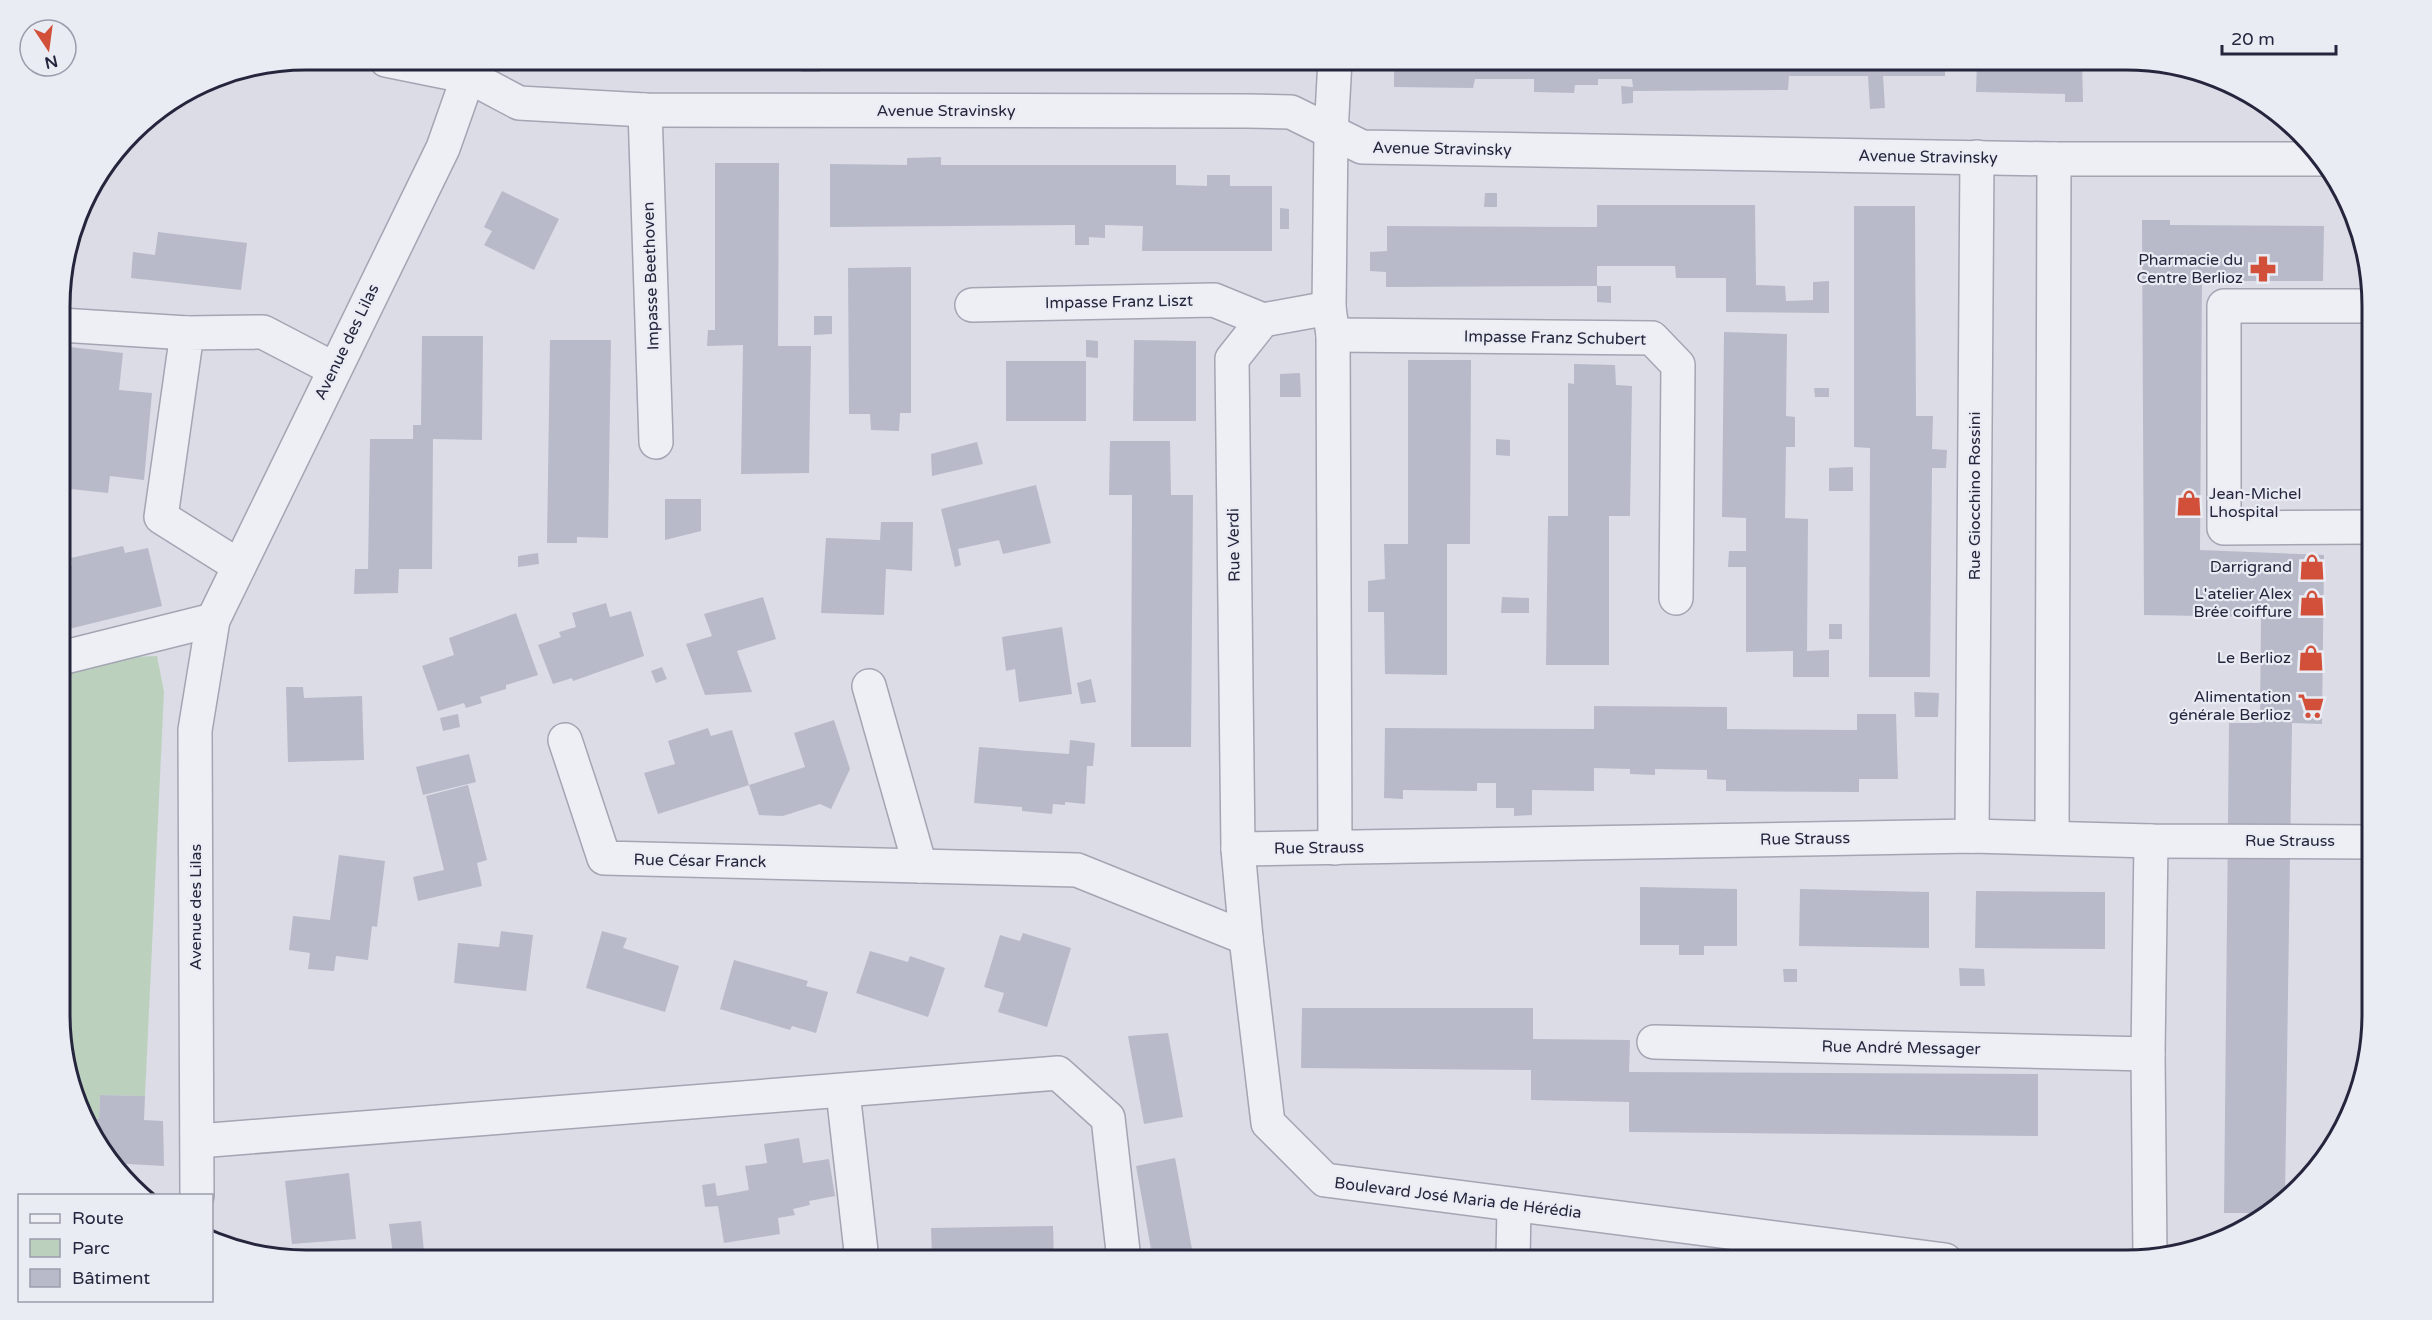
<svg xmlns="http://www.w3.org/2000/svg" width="2432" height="1320" font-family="'Varela Round',sans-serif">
  <rect width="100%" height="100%" fill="#dbdce6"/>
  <path fill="#bcd1bd" d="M157,656L164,692L145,1096L100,1095L99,1119L85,1118L79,1108L62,1046L61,674L132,657Z"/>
  <g fill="#b8bac9">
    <path d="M646,60H664V71H645Z"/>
    <path d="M802,60H820V72H801Z"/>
    <path d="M967,60H984V63L967,64Z"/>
    <path d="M1394,60H1945V76H1883L1885,108L1870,109L1868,76H1789L1788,90L1633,91V103L1622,104L1621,86L1633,87L1632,79H1598V85H1575L1574,93L1534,92V79H1475L1473,88L1394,87Z"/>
    <path d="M1977,60H2082L2083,102H2065V94L1976,92Z"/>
    <path d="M941,157V165H1176V185L1207,186V175H1230V186H1272V251H1142L1143,226L1105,225V238L1089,237V245H1075V225L830,227V164L907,165V158Z"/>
    <path d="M715,163H779L778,346H811L809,473L741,474L743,345L707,346L708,330H715Z"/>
    <path d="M502,191L559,219L534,270L484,245L492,231L484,227Z"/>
    <path d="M1485,193H1497V207H1484Z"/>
    <path d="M1597,205H1755L1756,285L1785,286L1786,301L1813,300V282L1829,281V313L1726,312V278H1676L1675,266H1597V286L1386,287V272L1370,271V252L1387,251V226L1597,227Z"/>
    <path d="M1854,206H1915L1916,416H1933L1932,449L1947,450L1946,468H1932L1930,677H1869L1870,448L1854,447Z"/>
    <path d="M1280,208L1289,209V229H1280Z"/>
    <path d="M2142,220H2170V225L2324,226L2323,281H2202L2200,550L2324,555L2322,724L2292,723L2285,1198L2269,1213H2224L2229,723H2260L2261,617L2144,615Z"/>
    <path d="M158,232L247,243L241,290L131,278L133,252L155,255Z"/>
    <path d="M911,267V413H900L899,431L871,430L870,414H849L848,268Z"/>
    <path d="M1597,286H1611V303L1597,302Z"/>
    <path d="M814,316H832V334L814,335Z"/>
    <path d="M1724,332L1787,334L1786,416L1795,417V447H1786L1785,518L1808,519L1807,651L1829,650V677H1793V651L1746,652V567H1728L1729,551H1746V518L1722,517Z"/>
    <path d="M422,336H483L482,440L433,439L432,569H399L398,593L354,594L355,569H368L370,439H413V425H421Z"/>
    <path d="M550,340H611L608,538L577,537V543H547Z"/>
    <path d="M1086,340L1098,341V358L1086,357Z"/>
    <path d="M1134,340L1196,341V421H1133Z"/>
    <path d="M61,346L123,353L119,390L152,393L144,480L110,476L108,493L61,488Z"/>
    <path d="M1408,360H1471L1470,544H1447V675L1385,674L1384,612H1368V581L1385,579L1384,544H1408Z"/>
    <rect x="1006" y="361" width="80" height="60"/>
    <path d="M1574,364L1615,365L1616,385L1632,386L1630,516H1609V665H1546L1548,516H1568V383L1574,384Z"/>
    <path d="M1300,373L1301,397H1280V374Z"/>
    <path d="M1814,388H1829V397H1815Z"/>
    <path d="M1496,439L1510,440V456L1496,455Z"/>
    <path d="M1110,441H1170L1171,495H1193L1191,747H1131L1132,495H1109Z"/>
    <path d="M977,442L983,464L932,476L931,454Z"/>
    <path d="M1853,467V491H1829V468Z"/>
    <path d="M1036,485L1051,543L1003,554L999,540L958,549L961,565L955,567L941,509Z"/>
    <path d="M665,499H701V531L665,540Z"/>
    <path d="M881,522H913L912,571L886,569L884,615L821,613L826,538L880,540Z"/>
    <path d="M123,546L125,553L148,548L162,606L61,631V568L72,565L71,558Z"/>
    <path d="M538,553L539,564L518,567V556Z"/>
    <path d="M763,597L776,639L737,651L752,692L705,695L686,644L712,636L704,614Z"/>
    <path d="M1502,597L1529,598V613H1501Z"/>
    <path d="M606,603L610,617L631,611L644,656L573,681L572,678L553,684L538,645L561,637L559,632L576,627L572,613Z"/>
    <path d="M516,613L538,675L506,685V689L480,697L482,703L466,708L464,703L438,711L422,666L454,655L449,638Z"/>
    <rect x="1829" y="624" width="13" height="15"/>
    <path d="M1062,627L1072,694L1019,702L1015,669L1006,671L1002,637Z"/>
    <path d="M662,667L667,679L656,683L651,671Z"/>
    <path d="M1091,679L1096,702L1081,704L1077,683Z"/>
    <path d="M286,687H303L304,698L362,696L364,760L288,762Z"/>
    <path d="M1914,692L1939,693L1938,717H1915Z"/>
    <path d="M1594,706L1727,707V729L1857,730V714H1896L1898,779H1859V792L1726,791V780L1707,779V770L1655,769V775L1630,774V769L1594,768V791L1532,790V815L1514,816V808H1496V783H1477V791L1403,790V799L1384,798L1385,728L1594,729Z"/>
    <path d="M458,714L460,727L443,731L440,718Z"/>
    <path d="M834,720L850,769L831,809L820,804L783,816L759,815L749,785L805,767L794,733Z"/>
    <path d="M708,728L711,736L732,730L749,785L658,814L644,773L675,764L668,741Z"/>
    <path d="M1070,740L1095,743L1093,766H1087L1085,804L1065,802V805L1053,804L1052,814L1022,811V807L974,803L979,747L1069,754Z"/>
    <path d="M469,754L476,782L423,795L416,767Z"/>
    <path d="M468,785L487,860L477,863L482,886L418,901L413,877L444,870L426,796Z"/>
    <path d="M339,855L385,861L377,927L372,926L368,960L336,956L334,971L308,969L310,953L289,950L293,916L330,920Z"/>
    <path d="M1640,887L1737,889V946H1704V955H1679V945H1640Z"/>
    <path d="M1800,889L1929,892V948L1799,946Z"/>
    <path d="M1976,891L2105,892V949L1975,948Z"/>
    <path d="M501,931L533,935L526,991L454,983L458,943L499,947Z"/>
    <path d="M602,931L627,938L623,948L679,966L665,1012L586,988Z"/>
    <path d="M1023,933L1071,948L1047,1027L998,1012L1004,993L984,987L1000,935L1020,941Z"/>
    <path d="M870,951L908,962L910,956L945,968L928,1017L856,993Z"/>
    <path d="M734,960L808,981L806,986L828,992L816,1033L792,1026L790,1030L720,1009Z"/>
    <path d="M1959,968L1984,969L1985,986H1960Z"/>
    <path d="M1783,969H1797V982H1784Z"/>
    <path d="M1302,1008H1533V1039L1630,1040L1629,1072L2038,1074V1136L1629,1132V1102L1531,1100V1070L1301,1068Z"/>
    <path d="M1168,1033L1183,1117L1144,1124L1128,1036Z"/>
    <path d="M100,1095L145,1096L144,1120L163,1121L164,1166L111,1163L85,1118L99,1119Z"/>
    <path d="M799,1138L803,1163L829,1159L835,1196L809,1201L810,1205L793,1209L795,1215L778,1218L780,1234L724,1243L718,1206L705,1207L702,1185L715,1183L717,1196L749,1190L745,1166L767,1163L764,1144Z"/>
    <path d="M1175,1158L1194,1260H1153L1136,1166Z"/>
    <path d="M349,1173L356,1239L292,1244L285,1181Z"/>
    <path d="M421,1221L424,1252L393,1255L389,1224Z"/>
    <path d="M1053,1226L1054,1260H932L931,1228Z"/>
  </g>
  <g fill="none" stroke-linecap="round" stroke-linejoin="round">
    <g stroke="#a4a5b3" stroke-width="36">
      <g id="minor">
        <path d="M386,60L470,77L519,103L645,110L1248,111L1291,112L1362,147L2054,159H2321"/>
        <path d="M645,110L656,442"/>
        <path d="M972,305L1214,300L1263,320"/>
        <path d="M2370,306H2224V528L2371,527"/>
        <path d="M1329,308L1263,320L1232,359L1238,849L1246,938L1268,1123L1325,1180L1945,1260"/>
        <path d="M61,325L187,333"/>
        <path d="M1333,335L1652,338L1678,365L1676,598"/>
        <path d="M239,566L161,517L187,333L263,332L334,369"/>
        <path d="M61,658L213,620"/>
        <path d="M869,686L920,866"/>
        <path d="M565,740L604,858L1077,870L1246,938"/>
        <path d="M1972,836L1977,157"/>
        <path d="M2052,837L2054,159"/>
        <path d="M1335,848L1333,335L1329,308L1331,133L1335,60"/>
        <path d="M1238,849L1972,836L2151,841L2372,842"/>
        <path d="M1654,1042L2148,1054"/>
        <path d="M843,1092L862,1260"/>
        <path d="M198,1141L1058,1073L1108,1118L1124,1260"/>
        <path d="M197,1196L195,730L213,620L443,148L474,60"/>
        <path d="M2150,1258L2148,1054L2151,841"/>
        <path d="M1513,1260L1514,1205"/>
      </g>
    </g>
    <use href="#minor" stroke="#eeeef5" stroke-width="33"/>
  </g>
  <defs>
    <g id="pharmacy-bare" transform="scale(2.07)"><path d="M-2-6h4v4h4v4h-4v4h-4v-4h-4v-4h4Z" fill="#d24f39" stroke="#eaecf4" stroke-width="2.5" paint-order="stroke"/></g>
    <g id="shop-bare" transform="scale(2.07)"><path d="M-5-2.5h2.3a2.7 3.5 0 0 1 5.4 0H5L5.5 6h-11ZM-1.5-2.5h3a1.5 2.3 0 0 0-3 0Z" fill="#d24f39" stroke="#eaecf4" stroke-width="2.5" paint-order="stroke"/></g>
    <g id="supermarket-bare" transform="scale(2.07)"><path d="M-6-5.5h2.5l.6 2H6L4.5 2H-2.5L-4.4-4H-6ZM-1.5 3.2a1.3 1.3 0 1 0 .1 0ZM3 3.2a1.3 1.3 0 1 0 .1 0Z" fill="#d24f39" stroke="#eaecf4" stroke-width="2.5" paint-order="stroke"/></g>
  </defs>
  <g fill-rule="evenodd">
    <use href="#pharmacy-bare" x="2263" y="269"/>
    <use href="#shop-bare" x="2189" y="503"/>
    <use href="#shop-bare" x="2312" y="567"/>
    <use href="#shop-bare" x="2312" y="603"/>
    <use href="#shop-bare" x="2311" y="658"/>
    <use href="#supermarket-bare" x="2311" y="706"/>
  </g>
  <g text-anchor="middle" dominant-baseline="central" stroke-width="4.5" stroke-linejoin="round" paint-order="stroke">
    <g font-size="16" fill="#25263d" stroke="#eaecf4">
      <text x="946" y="111">Avenue Stravinsky</text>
      <text transform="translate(1442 149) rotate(1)">Avenue Stravinsky</text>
      <text transform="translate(1928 157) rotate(1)">Avenue Stravinsky</text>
      <text transform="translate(651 276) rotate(-92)">Impasse Beethoven</text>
      <text transform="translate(1119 302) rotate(-1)">Impasse Franz Liszt</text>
      <text transform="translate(1555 338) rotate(1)">Impasse Franz Schubert</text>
      <text transform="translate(347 342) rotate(-64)">Avenue des Lilas</text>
      <text transform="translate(1975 496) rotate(-90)">Rue Giocchino Rossini</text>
      <text transform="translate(1234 545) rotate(-91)">Rue Verdi</text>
      <text transform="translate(1805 839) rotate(-1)">Rue Strauss</text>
      <text x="2290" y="841">Rue Strauss</text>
      <text transform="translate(1319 848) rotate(-1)">Rue Strauss</text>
      <text transform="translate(700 861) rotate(1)">Rue César Franck</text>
      <text transform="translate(196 907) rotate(-90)">Avenue des Lilas</text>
      <text transform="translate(1901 1048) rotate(1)">Rue André Messager</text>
      <text transform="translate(1458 1198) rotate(7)">Boulevard José Maria de Hérédia</text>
    </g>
    <g font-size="16" fill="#25263d" stroke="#eaecf4" text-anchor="end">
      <text x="2243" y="260">Pharmacie du<tspan x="2243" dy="18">Centre Berlioz</tspan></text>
      <text x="2209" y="494" text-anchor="start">Jean-Michel<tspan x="2209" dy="18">Lhospital</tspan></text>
      <text x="2292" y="567">Darrigrand</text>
      <text x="2292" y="594">L'atelier Alex<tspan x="2292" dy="18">Brée coiffure</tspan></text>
      <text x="2291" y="658">Le Berlioz</text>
      <text x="2291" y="697">Alimentation<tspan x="2291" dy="18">générale Berlioz</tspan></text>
    </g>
  </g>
  <path d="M0 0H2432V1320H0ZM306 70H2126A236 236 0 0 1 2362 306V1014A236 236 0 0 1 2126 1250H306A236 236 0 0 1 70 1014V306A236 236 0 0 1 306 70Z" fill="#eaecf4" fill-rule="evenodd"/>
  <path fill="none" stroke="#25263d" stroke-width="3" d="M306 70H2126A236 236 0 0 1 2362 306V1014A236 236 0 0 1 2126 1250H306A236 236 0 0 1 70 1014V306A236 236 0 0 1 306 70Z"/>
  <rect x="18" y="1194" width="195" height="108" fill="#eaecf4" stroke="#9b9dab" stroke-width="1.5"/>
  <rect x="30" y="1214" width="30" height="9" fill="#eeeef5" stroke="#9b9dab" stroke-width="1.5"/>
  <text x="72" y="1224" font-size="18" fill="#25263d">Route</text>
  <rect x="30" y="1239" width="30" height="18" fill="#bcd1bd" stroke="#9b9dab" stroke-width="1.5"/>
  <text x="72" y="1254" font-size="18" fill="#25263d">Parc</text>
  <rect x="30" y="1269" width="30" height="18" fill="#b8bac9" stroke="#9b9dab" stroke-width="1.5"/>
  <text x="72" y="1284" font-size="18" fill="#25263d">Bâtiment</text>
  <g transform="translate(48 48) rotate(167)"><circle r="28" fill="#eaecf4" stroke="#9b9dab" stroke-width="1.5"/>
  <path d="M0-4.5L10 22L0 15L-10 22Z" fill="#d24f39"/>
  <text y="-9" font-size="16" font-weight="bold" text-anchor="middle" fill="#25263d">N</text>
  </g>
  <path d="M2222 45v9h114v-9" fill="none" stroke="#25263d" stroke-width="3"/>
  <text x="2231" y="45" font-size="18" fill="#25263d" stroke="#eaecf4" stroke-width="4.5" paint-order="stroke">20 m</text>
</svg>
